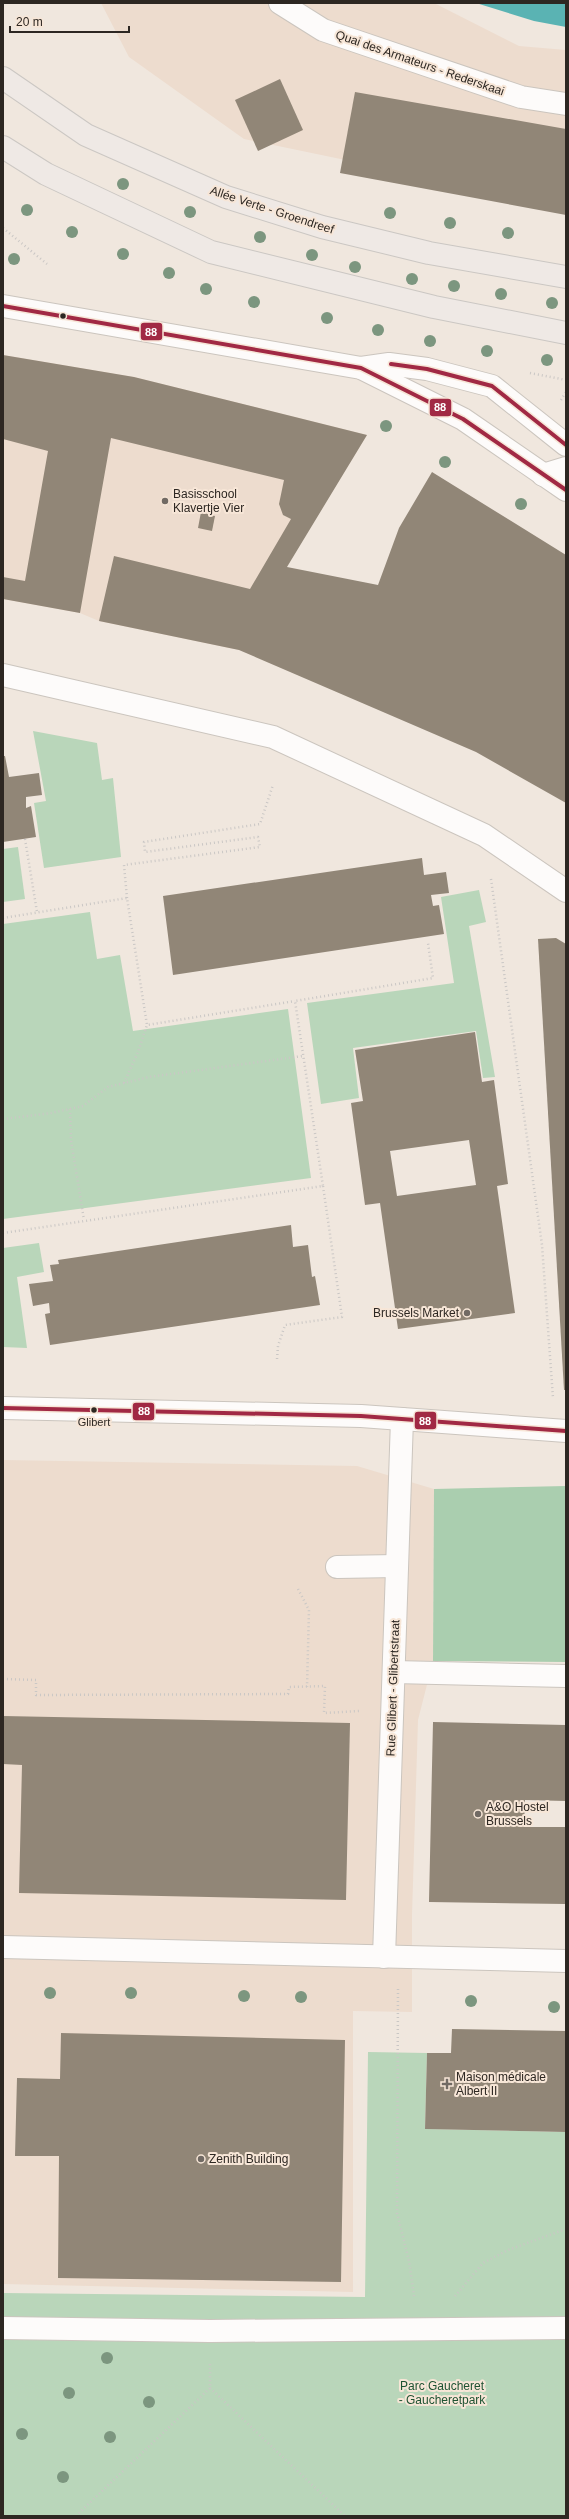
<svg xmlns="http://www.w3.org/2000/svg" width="569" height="2519" font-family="Helvetica,sans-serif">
  <rect width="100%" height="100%" fill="#f0e7de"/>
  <g fill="#eddcce">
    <path d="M101,3H434L519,46L566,50V206L244,139L129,57Z"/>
    <path d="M3,355L134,377L367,435L244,635L239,650L99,621L80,613L3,599Z"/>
    <path d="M3,1460L357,1466L434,1489L433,1661L418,1720L412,1915V2012L353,2011V2292L3,2284Z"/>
  </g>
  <g fill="#b9d6ba">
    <path d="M33,731L97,743L102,780L113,778L121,857L44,868L34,803L46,801Z"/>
    <path d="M18,847L25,899L3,902V849Z"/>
    <path d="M479,890L486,922L469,926L495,1077L483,1078L476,1031L353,1048L359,1098L321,1104L307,1003L454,983L441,897Z"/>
    <path d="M90,912L97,959L120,955L133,1031L288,1009L311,1178L3,1219V924Z"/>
    <path d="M39,1243L44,1272L17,1277L27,1348L3,1347V1248Z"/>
    <path d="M368,2052L427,2053L425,2129L566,2132V2516H3V2293L365,2297Z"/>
  </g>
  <path fill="#aaceaf" d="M566,1486V1662L433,1661L434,1489Z"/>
  <path fill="#5ab3b3" d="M476,3H566V27L534,21Z"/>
  <g fill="#918677" fill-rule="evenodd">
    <path d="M280,79L303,130L258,151L235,100Z"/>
    <path d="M355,92L566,129V215L340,173Z"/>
    <path d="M3,355L134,377L367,435L287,567L378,585L399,528L432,472L566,555V803L476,752L239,650L99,621L114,556L250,589L291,519L283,515L279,504L284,480L111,438L80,613L3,599V577L25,581L48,451L3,439Z"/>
    <path d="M201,512L215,516L212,531L198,528Z"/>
    <path d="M3,756H5L9,777L39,773L42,795L26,797V808L31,806L36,837L3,842Z"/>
    <path d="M422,858L424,875L446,872L449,893L431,895L433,906L439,905L444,934L173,975L163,896Z"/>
    <path d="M556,938L566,944V1390H564L538,939Z"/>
    <path d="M475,1032L482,1082L494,1080L508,1184L497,1186L515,1313L398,1329L380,1203L365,1205L351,1103L363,1101L355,1050ZM469,1140L476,1185L397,1196L390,1151Z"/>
    <path d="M291,1225L293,1247L308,1245L312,1277L315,1276L320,1305L50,1345L45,1314L50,1313L49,1303L33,1306L29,1284L53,1281L50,1265L59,1264L58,1260Z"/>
    <path d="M3,1716L350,1723L346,1900L19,1893L22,1765L3,1764Z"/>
    <path d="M433,1722L566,1725V1801L525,1800L524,1827H566V1904L429,1902Z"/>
    <path d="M452,2029L566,2031V2132L425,2129L427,2053H451Z"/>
    <path d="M61,2033L345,2040L341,2282L58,2278L59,2156H15L17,2078L60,2079Z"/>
  </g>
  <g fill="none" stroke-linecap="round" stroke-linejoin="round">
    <g stroke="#cbc5be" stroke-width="24">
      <g id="minor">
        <path d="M280,3L323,30L521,97L566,104"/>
        <path d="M3,306L361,368L463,419L566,490"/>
        <path d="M361,368L389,364L427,369L492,386L566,445"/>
        <path d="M543,475L566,468"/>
        <path d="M3,675L273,737L484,835L566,891"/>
        <path d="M3,1408L361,1416L566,1431"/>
        <path d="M337,1567L397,1566"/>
        <path d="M394,1672L566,1676"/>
        <path d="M3,1947L566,1961"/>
        <path d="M384,1957L402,1419"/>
        <path d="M3,2328L210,2331L566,2328"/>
      </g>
    </g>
    <g stroke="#cbc7c3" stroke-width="24">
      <g id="major">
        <path d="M3,78L86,135L226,197L322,227L429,253L566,277"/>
        <path d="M3,147L46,174L211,252L434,307L566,333"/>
      </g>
    </g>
    <g stroke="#cac7c5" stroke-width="2.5" stroke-dasharray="1 3" stroke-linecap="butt">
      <path d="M3,228L47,264"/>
      <path d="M530,373L566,380"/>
      <path d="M561,400L566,392"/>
      <path d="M25,839L37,912"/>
      <path d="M491,879L542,1245L553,1398"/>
      <path d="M127,898L124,865L260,847L258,837L145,852L144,842L260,824L273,785"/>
      <path d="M3,918L127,898L147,1025L295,1001"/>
      <path d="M124,1083L138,1052L147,1025"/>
      <path d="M70,1109L71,1140L84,1220"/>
      <path d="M3,1119L51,1113L83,1106L108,1087L149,1077L303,1056"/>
      <path d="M3,1233L323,1186L295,1001L433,978L428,943"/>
      <path d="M277,1359L278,1346L285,1325L342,1317L323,1186"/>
      <path d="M298,1589L309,1610L307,1687"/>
      <path d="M3,1679L36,1680V1695L288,1694L289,1687L325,1686L324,1713L360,1711"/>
      <path d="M398,1989L397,2213L409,2261L414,2296"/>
      <path d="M455,2296L483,2263L508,2250L566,2229"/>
      <path d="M210,2388L345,2516"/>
      <path d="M76,2516L210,2388V2364"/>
    </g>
    <use href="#minor" stroke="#fdfbfa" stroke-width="22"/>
    <use href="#major" stroke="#efe9e5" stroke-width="22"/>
    <g stroke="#f7e6d7" stroke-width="7">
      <g id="bus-1">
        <path d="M3,306L361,368L463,419L566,490"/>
        <path d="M391,364L427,369L492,386L566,445"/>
        <path d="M3,1408L361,1416L566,1431"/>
      </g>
    </g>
    <use href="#bus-1" stroke="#a12944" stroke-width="4"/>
  </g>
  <g fill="#7c967f">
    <circle cx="123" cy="184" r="6"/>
    <circle cx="27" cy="210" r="6"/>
    <circle cx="190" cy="212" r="6"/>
    <circle cx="390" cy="213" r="6"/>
    <circle cx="450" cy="223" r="6"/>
    <circle cx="72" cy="232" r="6"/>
    <circle cx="508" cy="233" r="6"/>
    <circle cx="260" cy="237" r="6"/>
    <circle cx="123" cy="254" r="6"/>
    <circle cx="312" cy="255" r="6"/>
    <circle cx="14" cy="259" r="6"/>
    <circle cx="355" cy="267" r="6"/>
    <circle cx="169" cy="273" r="6"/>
    <circle cx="412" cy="279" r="6"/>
    <circle cx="454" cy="286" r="6"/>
    <circle cx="206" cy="289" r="6"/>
    <circle cx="501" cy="294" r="6"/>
    <circle cx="254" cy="302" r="6"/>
    <circle cx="552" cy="303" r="6"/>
    <circle cx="327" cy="318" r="6"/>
    <circle cx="378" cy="330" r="6"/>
    <circle cx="430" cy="341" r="6"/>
    <circle cx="487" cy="351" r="6"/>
    <circle cx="547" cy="360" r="6"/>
    <circle cx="386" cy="426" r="6"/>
    <circle cx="445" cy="462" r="6"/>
    <circle cx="521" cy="504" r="6"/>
    <circle cx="50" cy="1993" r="6"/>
    <circle cx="131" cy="1993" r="6"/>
    <circle cx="244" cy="1996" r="6"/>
    <circle cx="301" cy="1997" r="6"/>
    <circle cx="471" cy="2001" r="6"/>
    <circle cx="554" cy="2007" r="6"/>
    <circle cx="107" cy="2358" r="6"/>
    <circle cx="69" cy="2393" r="6"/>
    <circle cx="149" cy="2402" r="6"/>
    <circle cx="22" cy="2434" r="6"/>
    <circle cx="110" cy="2437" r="6"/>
    <circle cx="63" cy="2477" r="6"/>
  </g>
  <g fill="#2d2722" stroke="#f7e6d7" stroke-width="1.5">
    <circle cx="63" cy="316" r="3.5"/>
    <circle cx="94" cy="1410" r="3.5"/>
  </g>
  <g fill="#716a64" stroke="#f7e6d7" stroke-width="1.5">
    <circle cx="165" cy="501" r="4"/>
    <circle cx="467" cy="1313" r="4"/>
    <circle cx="478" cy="1814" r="4"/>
    <path d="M445 2078h4v4h4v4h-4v4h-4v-4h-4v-4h4z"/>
    <circle cx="201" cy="2159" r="4"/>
  </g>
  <g text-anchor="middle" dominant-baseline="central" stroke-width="4" stroke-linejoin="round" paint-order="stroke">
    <g font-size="11" fill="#2d2722" stroke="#f7e6d7">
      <text x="94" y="1422">Glibert</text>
    </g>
    <g font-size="12" fill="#2d2722" stroke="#f7e6d7">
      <text transform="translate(420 63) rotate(19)">Quai des Armateurs - Rederskaai</text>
      <text transform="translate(272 210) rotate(18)">Allée Verte - Groendreef</text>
      <text transform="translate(393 1688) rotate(-88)">Rue Glibert - Glibertstraat</text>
    </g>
    <g font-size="12" fill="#2d2722" stroke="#f7e6d7" text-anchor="start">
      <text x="173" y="494">Basisschool<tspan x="173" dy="14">Klavertje Vier</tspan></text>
      <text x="459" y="1313" text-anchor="end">Brussels Market</text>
      <text x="486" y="1807">A&amp;O Hostel<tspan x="486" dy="14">Brussels</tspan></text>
      <text x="456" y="2077">Maison médicale<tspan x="456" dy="14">Albert II</tspan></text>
      <text x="209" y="2159">Zenith Building</text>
    </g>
    <g font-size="12" fill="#1e5332" stroke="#f7e6d7">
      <text x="442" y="2386">Parc Gaucheret<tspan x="442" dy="14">- Gaucheretpark</tspan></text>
    </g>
  </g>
  <g stroke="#f7e6d7" stroke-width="1.5">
    <rect x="140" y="322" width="23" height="19" rx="4" fill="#a12944"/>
    <rect x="429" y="398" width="23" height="19" rx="4" fill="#a12944"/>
    <rect x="132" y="1402" width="23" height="19" rx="4" fill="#a12944"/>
    <rect x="414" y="1411" width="23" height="19" rx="4" fill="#a12944"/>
  </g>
  <g font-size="11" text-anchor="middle" font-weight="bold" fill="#fff">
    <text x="151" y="336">88</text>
    <text x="440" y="411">88</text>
    <text x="144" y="1415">88</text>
    <text x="425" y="1425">88</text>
  </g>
  <rect width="569" height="2519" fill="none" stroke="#2d2722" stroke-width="8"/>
  <path d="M10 26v6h119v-6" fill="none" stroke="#2d2722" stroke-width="2"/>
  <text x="16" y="26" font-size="12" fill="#2d2722" stroke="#f7e6d7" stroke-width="3" paint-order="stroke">20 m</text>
</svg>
